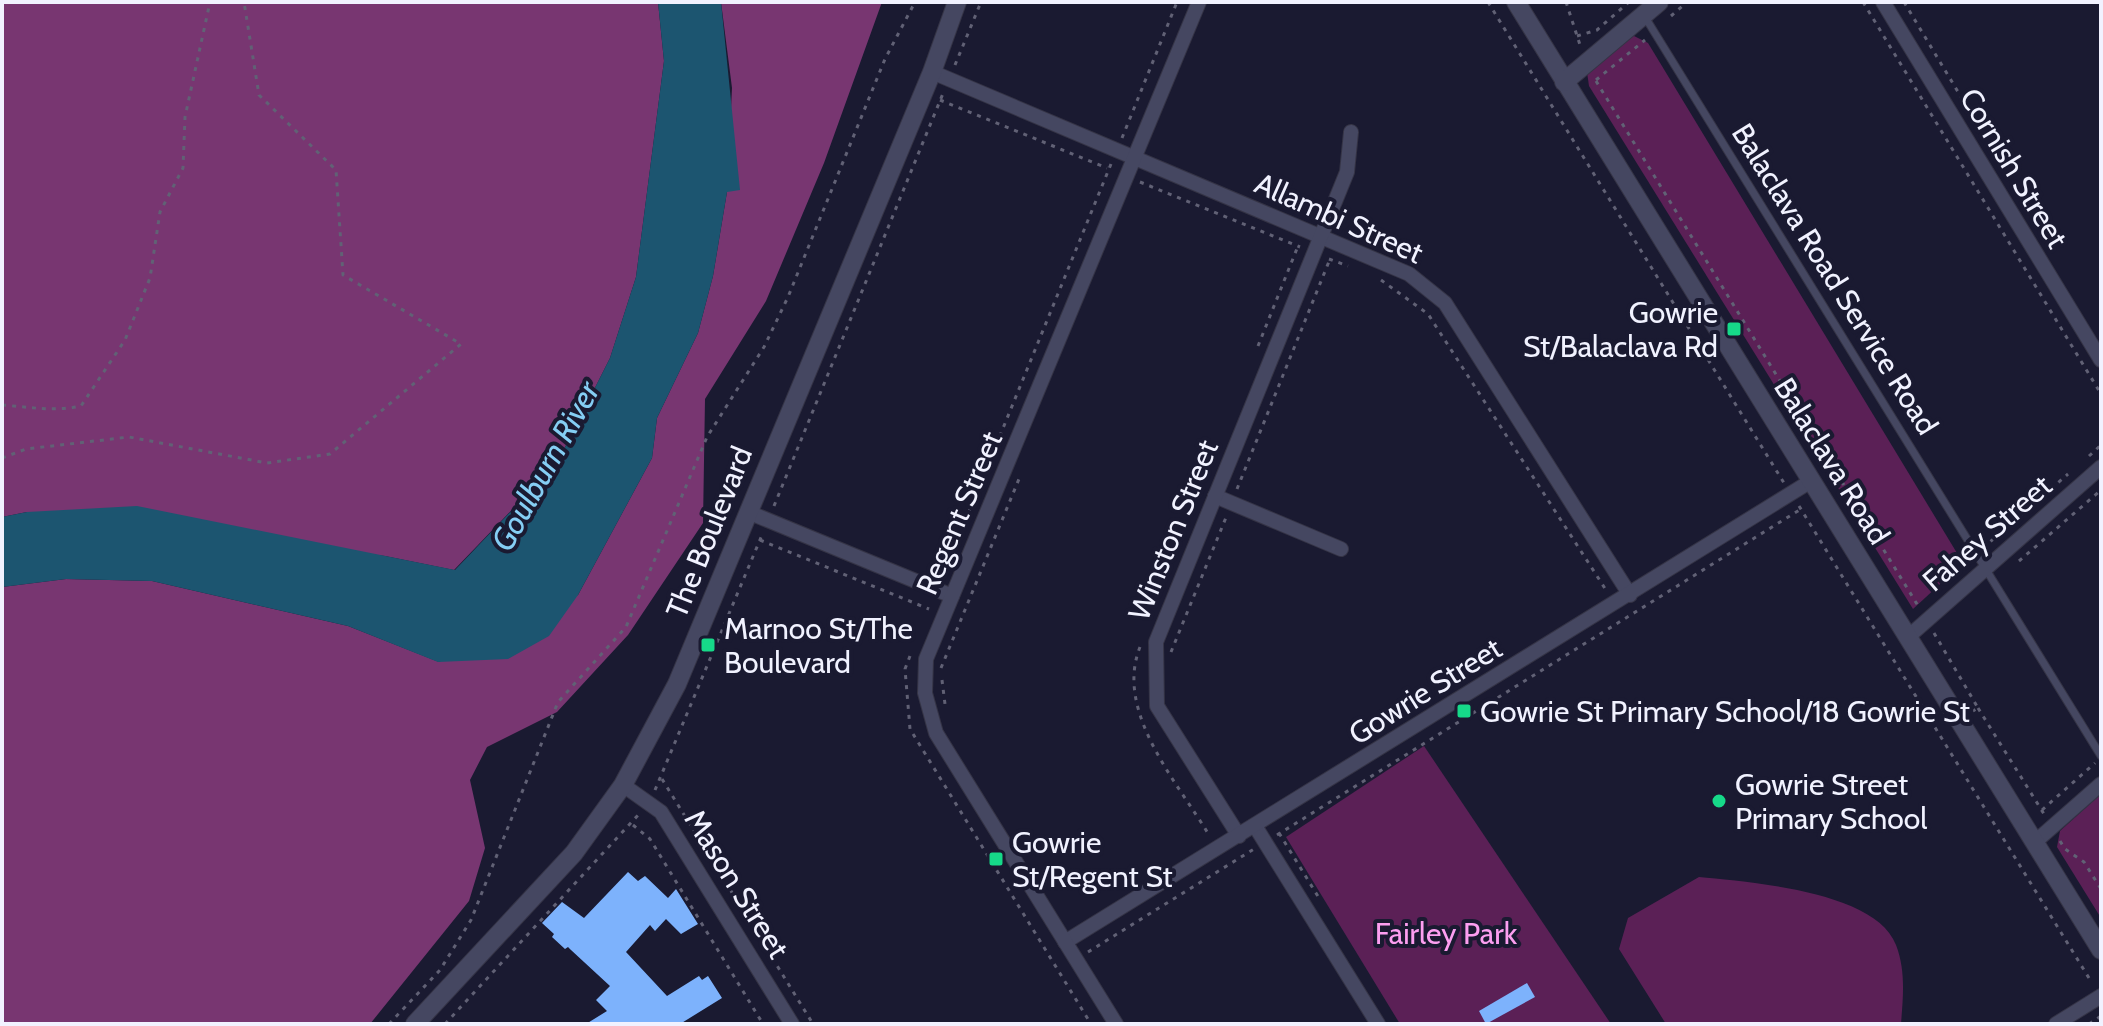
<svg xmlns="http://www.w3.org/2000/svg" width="2103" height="1026" font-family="Cabin,sans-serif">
  <rect width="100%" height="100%" fill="#1a1a31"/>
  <g fill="#5b2056">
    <path d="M1632,35L1648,43L1963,563L1913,609L1589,86L1587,72Z"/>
    <path d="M1424,746L1611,1024H1400L1286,837Z"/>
    <path d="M2101,794V918L2057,847L2060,831Z"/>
    <path d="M1699,877C1749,882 1876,891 1896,945C1906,971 1903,997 1901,1024H1666L1619,949L1628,918Z"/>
  </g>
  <g fill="#783671">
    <path d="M2,2H658L664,61L636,277L610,358L557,463L454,570L385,556L27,512L2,517Z"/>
    <path d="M721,2H882L824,163L766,301L705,399L703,523L628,635L557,712L487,747L470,780L485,848L469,901L370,1024H2V587L66,579L152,581L348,626L439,662L578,595L652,458L657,418L698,333L713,276L727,192L732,88Z"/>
  </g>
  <path fill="#1c5570" d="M658,2H721L740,190L727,192L713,276L698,333L657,418L652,458L578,595L549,636L508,659L438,662L348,626L152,581L66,579L2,587V517L27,512L137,506L455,570L557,463L610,358L636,277L664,61Z"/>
  <g fill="#7db2fc">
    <path d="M628,872L638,881L645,876L668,898L676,889L698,924L681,934L666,919L655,931L650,925L626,952L667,996L699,976L702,980L708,976L722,998L680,1024H586L607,1011L596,1000L610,986L571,950L568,947L565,949L552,937L554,934L542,923L562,902L584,918Z"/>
    <path d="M1527,983L1535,997L1486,1024L1479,1011Z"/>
  </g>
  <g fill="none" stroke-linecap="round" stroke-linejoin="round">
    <g stroke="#353446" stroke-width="9">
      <path id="service" d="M1645,17L2101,756"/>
    </g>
    <g stroke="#353446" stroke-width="16">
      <g id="minor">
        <path d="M1883,2L2101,360"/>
        <path d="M932,72L1409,274L1445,303L1630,595"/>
        <path d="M1215,496L1341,549"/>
        <path d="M748,512L952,596"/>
        <path d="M1908,637L2101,467"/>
        <path d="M623,785L661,812L792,1024"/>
        <path d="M1255,826L1378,1024"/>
        <path d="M1239,836L1157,706L1156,642L1347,172L1351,132"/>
        <path d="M2035,842L2101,784"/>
        <path d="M1065,942L1811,481"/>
        <path d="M1116,1024L936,733L925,693L926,659L1199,2"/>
        <path d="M2056,1024L2101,996"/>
      </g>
    </g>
    <g stroke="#353446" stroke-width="20">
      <g id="tertiary">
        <path d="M1516,2L2101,950"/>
        <path d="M1564,82L1659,2"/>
        <path d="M415,1024L574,853L623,785L677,684L932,72L957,2"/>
      </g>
    </g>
    <g stroke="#616175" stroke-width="3" stroke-dasharray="4 6" stroke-linecap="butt">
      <path d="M1488,2L1784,483"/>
      <path d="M1566,2L1581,48"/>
      <path d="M1863,2L2101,394"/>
      <path d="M1904,2L2044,235"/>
      <path d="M1671,16L1687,2"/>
      <path d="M1577,36L1597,30L1629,2"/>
      <path d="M955,65L981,2"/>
      <path d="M1596,80L1645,40"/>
      <path d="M1596,81L1920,609"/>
      <path d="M940,100L1107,168"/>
      <path d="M1122,138L1177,2"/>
      <path d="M1140,182L1300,247"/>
      <path d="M1329,259L1348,266"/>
      <path d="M1381,280L1428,314L1606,590"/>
      <path d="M1258,346L1298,246"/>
      <path d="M2,405C29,407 54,412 81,406L125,340L150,278L160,212L183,168L185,117L210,2"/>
      <path d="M2089,456L2101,445"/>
      <path d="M2,458L26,449L129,437L267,463L330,454L461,344L343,275L336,170L259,95L244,2"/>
      <path d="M1237,489L1330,259"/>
      <path d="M774,506L944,91"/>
      <path d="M1799,506L2092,983"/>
      <path d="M760,540L929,609"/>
      <path d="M1983,548L2068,474"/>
      <path d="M2019,561L2101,490"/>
      <path d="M928,568L943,574"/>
      <path d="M943,575L1111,164"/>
      <path d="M1934,633L1978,708L1973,711"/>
      <path d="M1140,647C1114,712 1178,783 1209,835"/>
      <path d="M1171,652L1227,515"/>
      <path d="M910,656L905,669L910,729L1091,1024"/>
      <path d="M941,668L1019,479"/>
      <path d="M942,680L945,704"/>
      <path d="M1978,708L2044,814"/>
      <path d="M662,779L813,1024"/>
      <path d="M655,790L762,535"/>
      <path d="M2042,810L2095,763"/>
      <path d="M633,825L650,839L763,1024"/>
      <path d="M1279,833L1319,898"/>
      <path d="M1277,835L1801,509"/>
      <path d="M2060,841L2065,849L2084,862L2101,889"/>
      <path d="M1088,952L1254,849"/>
      <path d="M389,1024L440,970L471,920L558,702L626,627L707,437L764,347L788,297L885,59L915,2"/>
      <path d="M445,1024L640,813"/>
      <path d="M2089,1024L2101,1016"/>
    </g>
    <use href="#service" stroke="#454761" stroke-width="7"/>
    <use href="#minor" stroke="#454761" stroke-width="14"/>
    <use href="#tertiary" stroke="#454761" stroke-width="18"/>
  </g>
  <g fill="#16d989" stroke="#1a1a31" stroke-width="3">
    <rect x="1726" y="321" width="16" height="16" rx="4"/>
    <rect x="700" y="637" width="16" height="16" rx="4"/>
    <rect x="1456" y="703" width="16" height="16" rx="4"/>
    <circle cx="1719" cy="801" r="8"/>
    <rect x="988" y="851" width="16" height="16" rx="4"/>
  </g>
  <g text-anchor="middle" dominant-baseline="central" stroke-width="8" stroke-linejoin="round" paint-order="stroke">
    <g font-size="30" fill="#f1f2ff" stroke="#1a1a31">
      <text transform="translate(2014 168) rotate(59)">Cornish Street</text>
      <text transform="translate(1339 218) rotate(24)">Allambi Street</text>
      <text transform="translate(1835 279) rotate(58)">Balaclava Road Service Road</text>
      <text transform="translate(1832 461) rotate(58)">Balaclava Road</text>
      <text transform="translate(959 513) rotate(-67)">Regent Street</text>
      <text transform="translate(1173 530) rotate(-68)">Winston Street</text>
      <text transform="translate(709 532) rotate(-68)">The Boulevard</text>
      <text transform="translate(1987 533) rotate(-41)">Fahey Street</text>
      <text transform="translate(1425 691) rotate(-32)">Gowrie Street</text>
      <text transform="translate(737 884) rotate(58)">Mason Street</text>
    </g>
    <g font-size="30" fill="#f1f2ff" stroke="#1a1a31" text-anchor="start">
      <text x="1718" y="312" text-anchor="end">Gowrie<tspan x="1718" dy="34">St/Balaclava Rd</tspan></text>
      <text x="724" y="628">Marnoo St/The<tspan x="724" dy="34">Boulevard</tspan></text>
      <text x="1480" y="711">Gowrie St Primary School/18 Gowrie St</text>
      <text x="1735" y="784">Gowrie Street<tspan x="1735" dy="34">Primary School</tspan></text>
      <text x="1012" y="842">Gowrie<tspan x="1012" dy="34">St/Regent St</tspan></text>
    </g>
    <g font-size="30" fill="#fc9ef0" stroke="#1a1a31">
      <text x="1446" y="933">Fairley Park</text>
    </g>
    <g font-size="32" font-style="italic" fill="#85cef4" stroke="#1a1a31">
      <text transform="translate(545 466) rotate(-61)">Goulburn River</text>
    </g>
  </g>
  <rect width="2103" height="1026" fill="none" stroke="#f1f2ff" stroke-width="8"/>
</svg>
